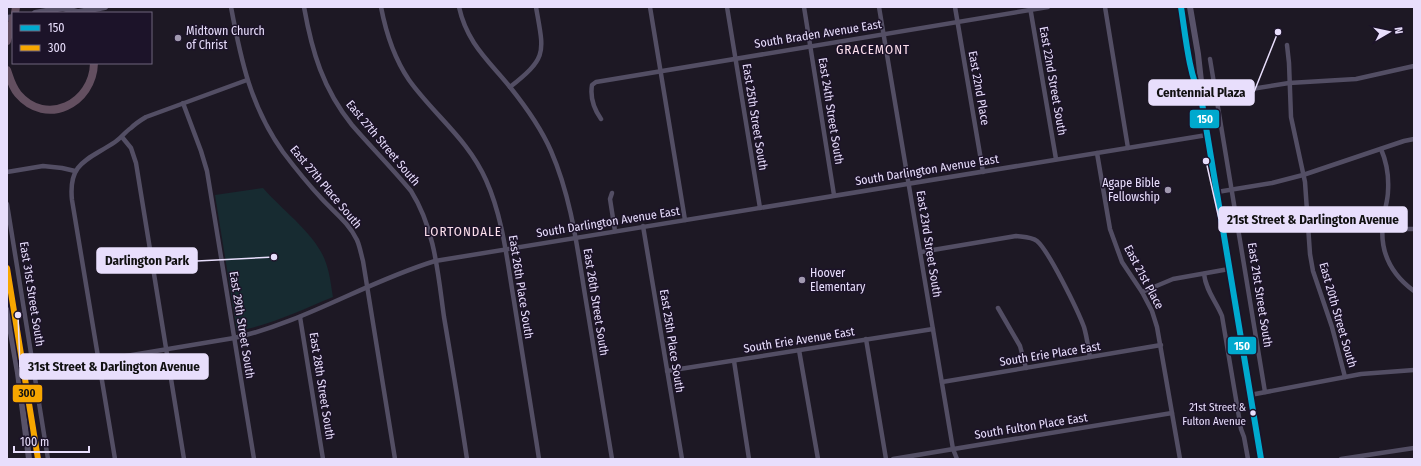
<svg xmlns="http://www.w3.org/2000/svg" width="1421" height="466" font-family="'Fira Sans Condensed',sans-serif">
  <rect width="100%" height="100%" fill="#1d1824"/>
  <path fill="#172b31" d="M263,188C282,210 317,235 326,263C330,274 331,286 333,297C301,310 271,325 237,331L215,195Z"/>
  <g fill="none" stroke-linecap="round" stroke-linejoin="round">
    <g stroke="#534e64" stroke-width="4.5">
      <path d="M231,7C241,61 251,107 283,152C295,168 308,184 322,199C334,212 349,223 357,240C360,247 361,254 363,261L395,459"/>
      <path d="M304,7C312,52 323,89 352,125C371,147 392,168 411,191C435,229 438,274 444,317C452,364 460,412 467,459"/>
      <path d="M381,7C386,33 394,58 409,80C434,115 468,139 486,180C503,218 507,260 514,301C522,353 531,406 539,459"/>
      <path d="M459,7C467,43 488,60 510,87C526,107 541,128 551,151C571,197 577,246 585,295C594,349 603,404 612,459"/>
      <path d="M650,7L685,220"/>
      <path d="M727,7L760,208"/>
      <path d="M804,7L834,195"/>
      <path d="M879,7L953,449L957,459"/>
      <path d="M955,7L983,172"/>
      <path d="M1030,7L1056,159"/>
      <path d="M1105,7L1128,148"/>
      <path d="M1287,45L1289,63L1291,117L1305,182L1310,254L1313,271L1332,327L1345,377"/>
      <path d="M1210,59L1265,392"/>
      <path d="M510,87C548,57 544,53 536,7"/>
      <path d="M1201,97L1289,83L1356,79L1414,66"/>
      <path d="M183,103L201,151L207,171L254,459"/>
      <path d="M601,119C594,109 590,97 592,85L596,82L1048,7"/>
      <path d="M122,137L131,148L136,163L184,459"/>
      <path d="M1381,149C1387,163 1389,176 1388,191C1388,199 1385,208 1384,216C1378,247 1388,272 1414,291"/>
      <path d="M1097,153L1110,229L1122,262L1142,292L1152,311L1157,327L1180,459"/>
      <path d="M7,172L43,166L62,168L75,171"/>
      <path d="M1217,192L1272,183L1303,175L1404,141L1414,139"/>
      <path d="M612,193L610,199L615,231"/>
      <path d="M7,204L48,459"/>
      <path d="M643,226L682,459"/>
      <path d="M1382,229H1414"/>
      <path d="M921,252L1016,236C1023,237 1032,237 1037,241C1049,251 1078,311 1084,327C1087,337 1088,347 1090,357"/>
      <path d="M1204,274C1206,291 1216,301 1222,316L1241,429L1244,437L1248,459"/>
      <path d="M1142,292L1173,279L1229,269"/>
      <path d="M998,308L1020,346L1026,368"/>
      <path d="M300,317L323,459"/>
      <path d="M866,339L886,459"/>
      <path d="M799,350L818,459"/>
      <path d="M734,361L749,459"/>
      <path d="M667,371L933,329"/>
      <path d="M24,373L234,338C305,322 366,282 435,261L1207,135"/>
      <path d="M942,382L1161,345"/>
      <path d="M1250,395L1361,374L1414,370"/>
      <path d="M115,459L72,200C68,162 88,160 115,142C121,138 125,132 131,128C136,123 141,120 146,117L247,80"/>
      <path d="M893,459L1172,413"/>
      <path d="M1341,459L1414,448"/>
    </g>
    <g stroke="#585269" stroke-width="6">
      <path d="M1181,7L1189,55L1197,90L1201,97"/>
      <path d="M1190,7L1198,54L1202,90L1201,97L1261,459"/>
      <path d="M35,13L63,8L77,12"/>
      <path d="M74,13L105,7"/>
      <path d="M7,18L13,17"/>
      <path d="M7,269L38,459"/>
      <path d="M7,310L18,373L29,459"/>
    </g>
    <path stroke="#5d4f68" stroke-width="7" d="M7,268V269"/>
    <g stroke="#634f60" stroke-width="8">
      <path d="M15,13L16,7"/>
      <path d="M7,70C10,79 12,87 18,94C46,127 93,104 94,63"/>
    </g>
    <path stroke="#634f60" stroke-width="8" d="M7,41L13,19"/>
    <g stroke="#1c1329" stroke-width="9">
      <path id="bus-1" d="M1181,7C1185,32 1189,76 1201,97L1261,459"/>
    </g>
    <g stroke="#1c1329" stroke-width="9">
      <path id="bus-2" d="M7,268L38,459"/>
    </g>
    <use href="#bus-1" stroke="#00a9ce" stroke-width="6"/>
    <use href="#bus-2" stroke="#f7a600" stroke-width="6"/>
  </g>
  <g fill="#a199b0" stroke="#1c1329" stroke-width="1.5">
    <circle cx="178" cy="38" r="4"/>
    <circle cx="1168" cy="190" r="4"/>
    <circle cx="802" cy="280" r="4"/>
  </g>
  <circle fill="#e8defc" stroke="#1c1329" stroke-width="1.5" cx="1253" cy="413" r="3.5"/>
  <g text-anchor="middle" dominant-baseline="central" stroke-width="3" stroke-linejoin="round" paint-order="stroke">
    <g font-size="11" fill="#e8defc" stroke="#1c1329" text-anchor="end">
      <text x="1246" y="407">21st Street &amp;<tspan x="1246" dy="14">Fulton Avenue</tspan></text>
    </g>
    <g font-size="12" fill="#e8defc" stroke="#1c1329" text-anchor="start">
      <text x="186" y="31">Midtown Church<tspan x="186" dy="14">of Christ</tspan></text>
      <text x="1160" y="183" text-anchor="end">Agape Bible<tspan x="1160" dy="14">Fellowship</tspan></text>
      <text x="810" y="273">Hoover<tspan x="810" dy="14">Elementary</tspan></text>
    </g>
    <g font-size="12" fill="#e8defc" stroke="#1c1329">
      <text transform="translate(818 34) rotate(-9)">South Braden Avenue East</text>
      <text transform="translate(1053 81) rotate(80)">East 22nd Street South</text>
      <text transform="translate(979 88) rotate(80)">East 22nd Place</text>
      <text transform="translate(831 111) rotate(81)">East 24th Street South</text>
      <text transform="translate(755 117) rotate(81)">East 25th Street South</text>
      <text transform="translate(383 143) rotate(50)">East 27th Street South</text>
      <text transform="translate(927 170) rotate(-9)">South Darlington Avenue East</text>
      <text transform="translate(326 187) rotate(50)">East 27th Place South</text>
      <text transform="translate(608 222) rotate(-9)">South Darlington Avenue East</text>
      <text transform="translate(929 244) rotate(81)">East 23rd Street South</text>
      <text transform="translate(1144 277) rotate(62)">East 21st Place</text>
      <text transform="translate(521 287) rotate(81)">East 26th Place South</text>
      <text transform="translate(32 294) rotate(81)">East 31st Street South</text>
      <text transform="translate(1260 295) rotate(81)">East 21st Street South</text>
      <text transform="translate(596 302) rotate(81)">East 26th Street South</text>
      <text transform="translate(1338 315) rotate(74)">East 20th Street South</text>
      <text transform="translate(242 325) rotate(81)">East 29th Street South</text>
      <text transform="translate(799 340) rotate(-9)">South Erie Avenue East</text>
      <text transform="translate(672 341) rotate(81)">East 25th Place South</text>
      <text transform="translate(1050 354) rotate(-9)">South Erie Place East</text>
      <text transform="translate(322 386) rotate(81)">East 28th Street South</text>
      <text transform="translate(1031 426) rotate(-9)">South Fulton Place East</text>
    </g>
    <g font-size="13" letter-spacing="1" fill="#fde0ec" stroke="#1c1329">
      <text x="873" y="49">GRACEMONT</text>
      <text x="463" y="231">LORTONDALE</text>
    </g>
  </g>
  <path fill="none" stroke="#e8defc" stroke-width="1.5" d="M1278 32L1254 92M1206 161L1219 219M274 257L197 261M18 315L20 367"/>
  <g fill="#e8defc" stroke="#1c1329" stroke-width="1.5">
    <circle cx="1278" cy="32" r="4"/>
    <circle cx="1206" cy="161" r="4"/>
    <circle cx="274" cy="257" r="4"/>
    <circle cx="18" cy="315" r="4"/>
  </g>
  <g fill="#e8defc" stroke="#e8defc" stroke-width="1.5">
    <rect x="1149" y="80" width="105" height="25" rx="4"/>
    <rect x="1219" y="207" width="188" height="25" rx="4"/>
    <rect x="97" y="248" width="100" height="25" rx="4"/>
    <rect x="20" y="354" width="188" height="25" rx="4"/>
  </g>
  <g font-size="13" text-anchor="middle" font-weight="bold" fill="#111">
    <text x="1201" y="97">Centennial Plaza</text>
    <text x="1313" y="224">21st Street &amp; Darlington Avenue</text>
    <text x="147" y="265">Darlington Park</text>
    <text x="114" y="371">31st Street &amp; Darlington Avenue</text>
  </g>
  <g stroke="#1c1329" stroke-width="1.5">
    <rect x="1189" y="109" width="31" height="20" rx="4" fill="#00a9ce"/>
    <rect x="1227" y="336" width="30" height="19" rx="4" fill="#00a9ce"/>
    <rect x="12" y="384" width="31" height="19" rx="4" fill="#f7a600"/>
  </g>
  <g font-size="11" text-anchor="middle" font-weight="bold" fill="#fff">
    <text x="1205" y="123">150</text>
    <text x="1242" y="350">150</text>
  </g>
  <g font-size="11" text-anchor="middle" font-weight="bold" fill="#111">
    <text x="27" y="397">300</text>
  </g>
  <rect width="1421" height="466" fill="none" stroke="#e8defc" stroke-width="16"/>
  <rect x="12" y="12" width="140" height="52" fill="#1c1329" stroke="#6e647d"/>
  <rect x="20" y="25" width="20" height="6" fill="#00a9ce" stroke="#6e647d"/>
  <text x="48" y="32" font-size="12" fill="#e8defc">150</text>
  <rect x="20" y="45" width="20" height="6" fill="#f7a600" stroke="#6e647d"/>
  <text x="48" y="52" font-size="12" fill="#e8defc">300</text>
  <g transform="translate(1389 32) rotate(81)" stroke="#1c1329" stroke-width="3" paint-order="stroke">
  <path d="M0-3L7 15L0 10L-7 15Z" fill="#e8defc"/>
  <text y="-6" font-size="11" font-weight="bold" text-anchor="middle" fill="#e8defc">N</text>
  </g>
  <path d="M14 446v6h75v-6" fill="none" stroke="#e8defc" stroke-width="2"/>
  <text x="20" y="446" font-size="12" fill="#e8defc" stroke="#1c1329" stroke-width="3" paint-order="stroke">100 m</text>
</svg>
